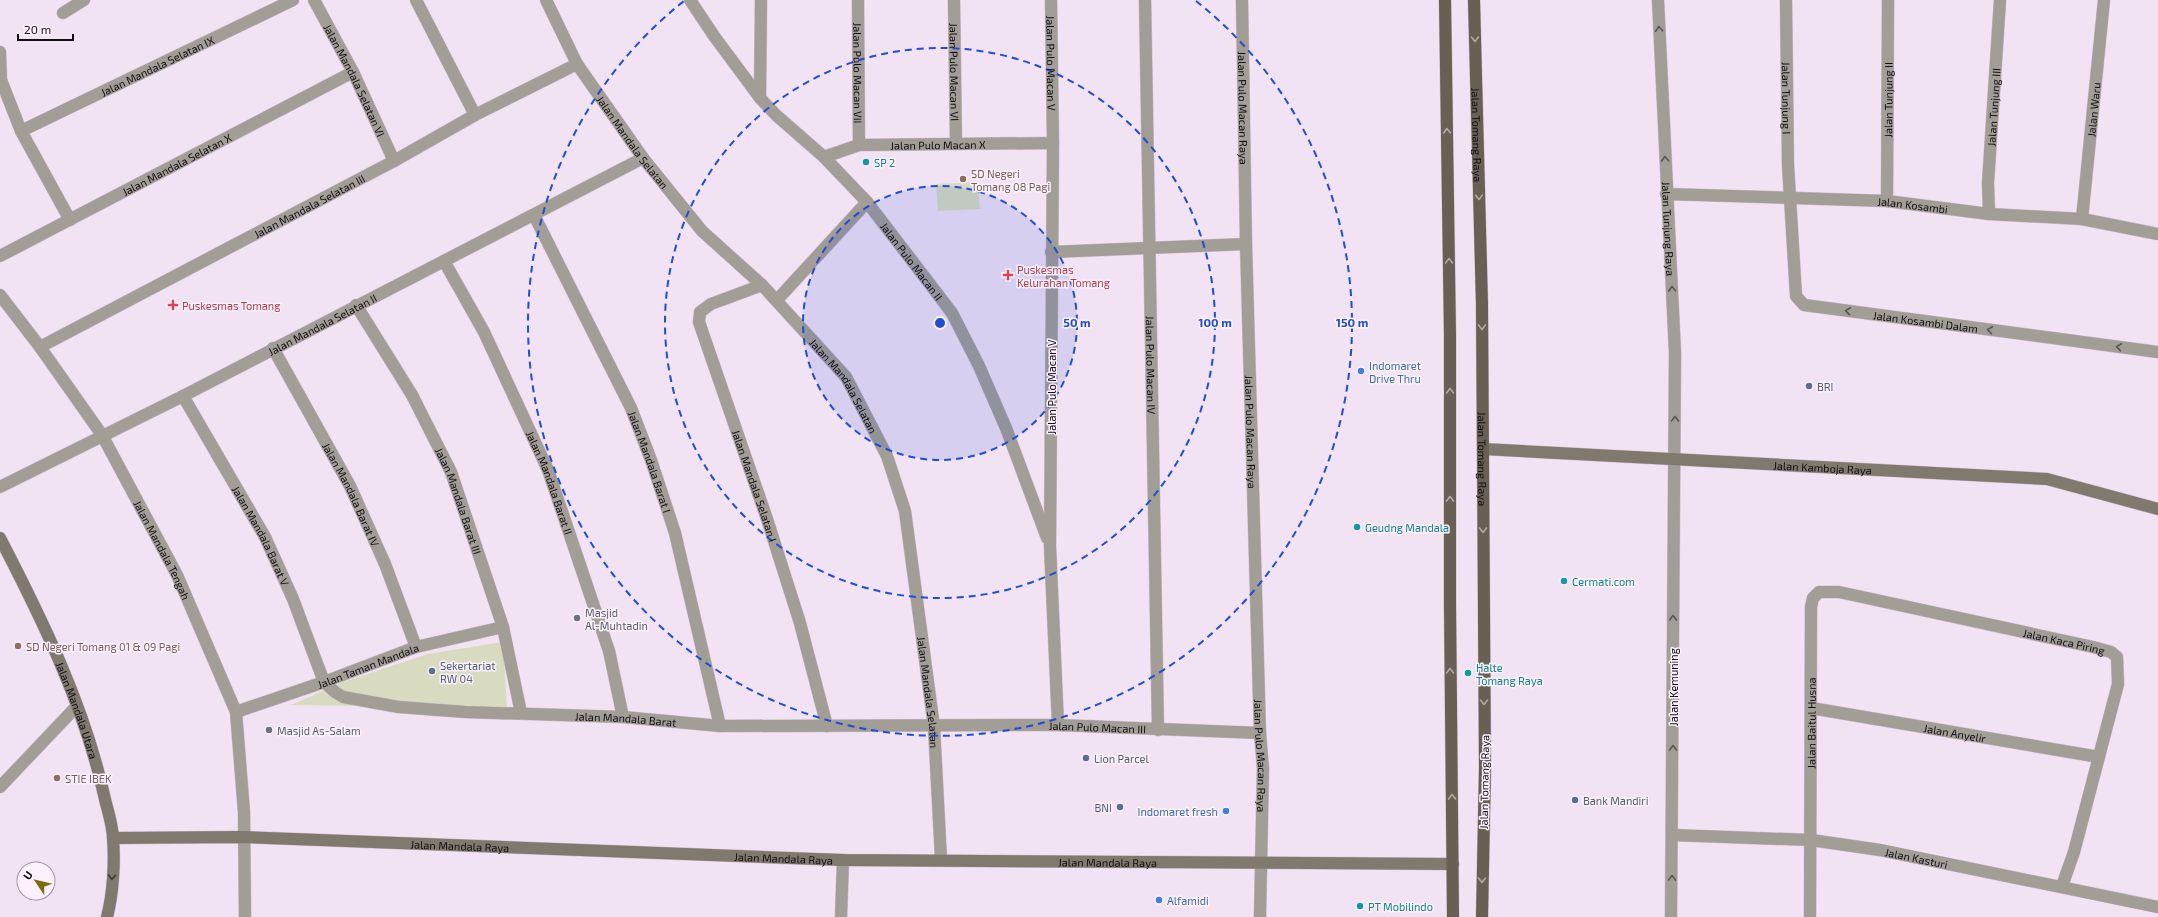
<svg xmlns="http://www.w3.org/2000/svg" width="2158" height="917" font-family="'Exo 2',sans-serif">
  <rect width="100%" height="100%" fill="#f1e2f4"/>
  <g fill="#d8dbbf">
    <path d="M978,182L980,209L938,211L936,184Z"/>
    <path d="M503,642L507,708L291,705L343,682L428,654Z"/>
  </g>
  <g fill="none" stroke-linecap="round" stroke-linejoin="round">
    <g stroke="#cdc0d0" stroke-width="13">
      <g id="street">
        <path id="s1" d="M314,0L353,72L394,161"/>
        <path d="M416,0L475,115"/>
        <path id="s2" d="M546,0L577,64L643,158L702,231L762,285L846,377L887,456L905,511L934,727L941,859"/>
        <path id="s3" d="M690,0L714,36L760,98L776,115L824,157L867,202L952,313L979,366L1006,428L1047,538"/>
        <path id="s4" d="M858,0L859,145"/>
        <path id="s5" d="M954,0L956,144"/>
        <path id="s6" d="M1051,0L1053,143L1050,546L1058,725"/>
        <path id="s7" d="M1145,0L1158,730"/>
        <path id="s8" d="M1242,0L1246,244L1260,733L1263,768L1260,917"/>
        <path id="s9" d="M1658,0L1675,353L1671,917"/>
        <path id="s10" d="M1786,0L1788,165L1796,296L1804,305L2158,352"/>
        <path d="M63,13L84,0"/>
        <path d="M0,52L1,80L21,131L70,220"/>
        <path d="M760,98L761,0"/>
        <path id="s11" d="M21,131L293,0"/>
        <path id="s12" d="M824,157L859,145L1053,143"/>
        <path id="s13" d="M1666,194L1887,201L1989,214L2082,219L2158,234"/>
        <path id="s14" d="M1887,201L1888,0"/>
        <path id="s15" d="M1989,214L1988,183L2000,0"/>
        <path id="s16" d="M534,215L631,408L651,460L675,533L720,726"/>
        <path id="s17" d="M2082,219L2104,0"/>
        <path d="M1051,252L1246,244"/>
        <path id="s18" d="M0,256L353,72"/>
        <path id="s19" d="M444,261L484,332L548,470L609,651L623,717"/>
        <path id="s20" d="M762,285L711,304L700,312L699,322L767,519L800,623L827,726"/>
        <path id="s21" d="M0,295L40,347L102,435L177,575L236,712L244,812L245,917"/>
        <path d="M777,300L867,202"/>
        <path id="s22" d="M356,305L412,395L451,472L503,627L521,713"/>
        <path id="s23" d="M40,347L394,161L475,115L577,64"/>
        <path id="s24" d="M273,348L350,486L385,564L416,647"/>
        <path id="s25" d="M183,396L265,537L293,599L324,682L335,692L343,697L399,707L465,712L623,717L720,726L1058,725L1260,733"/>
        <path id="s26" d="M0,487L183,396L643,158"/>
        <path id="s27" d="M1811,708L2099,757"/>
        <path id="s28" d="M236,712L324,682L416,647L503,627"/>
        <path d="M0,787L77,706"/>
        <path id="s29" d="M1672,835L1811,840L1880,850L2158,907"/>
        <path d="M841,917L843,860"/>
        <path id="s30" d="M1810,917L1811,607L1813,598L1819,592H1839L2093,647L2111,652L2117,657L2118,684L2074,852L2062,886"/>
      </g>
    </g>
    <g stroke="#cdc0d0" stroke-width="13">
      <g id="secondary">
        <path id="s31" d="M1483,449L2047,479L2158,509"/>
        <path id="s32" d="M0,538C42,619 84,705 104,795C107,809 113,825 113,839C115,863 113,894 107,917"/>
        <path id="s33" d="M113,838L243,837L843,860L1453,864"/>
      </g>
    </g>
    <g stroke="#cdc0d0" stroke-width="13">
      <g id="primary">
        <path d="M1445,0L1450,336V604L1453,917"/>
        <path id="s34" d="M1474,0L1482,305L1485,768L1482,917"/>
      </g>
    </g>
    <use href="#street" stroke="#a29d95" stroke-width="12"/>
    <use href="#secondary" stroke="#80796e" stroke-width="12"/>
    <use href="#primary" stroke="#686052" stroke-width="12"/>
  </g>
  <defs><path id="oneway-chevron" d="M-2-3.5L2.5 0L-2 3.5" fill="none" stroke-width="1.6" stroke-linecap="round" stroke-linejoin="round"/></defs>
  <g stroke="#5a5554">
    <use href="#oneway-chevron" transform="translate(1659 29) rotate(-93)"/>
    <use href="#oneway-chevron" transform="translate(1665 159) rotate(-93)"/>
    <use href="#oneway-chevron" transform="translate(1672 289) rotate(-93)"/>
    <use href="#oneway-chevron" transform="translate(1848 311) rotate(-172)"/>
    <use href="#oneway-chevron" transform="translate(1990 330) rotate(-172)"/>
    <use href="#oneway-chevron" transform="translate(2119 347) rotate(-172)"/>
    <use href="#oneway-chevron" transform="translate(1675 419) rotate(-90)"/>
    <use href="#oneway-chevron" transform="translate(1673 618) rotate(-90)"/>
    <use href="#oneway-chevron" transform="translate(1673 748) rotate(-90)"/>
    <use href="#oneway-chevron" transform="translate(1672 878) rotate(-89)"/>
  </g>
  <g stroke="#b2a8a8">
    <use href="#oneway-chevron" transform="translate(1475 39) rotate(89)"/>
    <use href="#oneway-chevron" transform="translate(1447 131) rotate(-91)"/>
    <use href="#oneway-chevron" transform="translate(1479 197) rotate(88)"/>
    <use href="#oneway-chevron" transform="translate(1449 261) rotate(-91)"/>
    <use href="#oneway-chevron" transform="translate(1482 327) rotate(90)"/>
    <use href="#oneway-chevron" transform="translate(1450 391) rotate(-90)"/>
    <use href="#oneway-chevron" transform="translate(1450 499) rotate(-90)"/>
    <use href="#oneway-chevron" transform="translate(1483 530) rotate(90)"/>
    <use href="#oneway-chevron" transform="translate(1450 671) rotate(-90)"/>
    <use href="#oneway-chevron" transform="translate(1484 702) rotate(90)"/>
    <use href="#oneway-chevron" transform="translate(1452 797) rotate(-92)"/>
    <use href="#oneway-chevron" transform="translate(1482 880) rotate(90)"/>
  </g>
  <use stroke="#3e3837" href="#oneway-chevron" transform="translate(112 877) rotate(91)"/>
  <circle cx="940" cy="323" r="137" fill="#1d4ed8" fill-opacity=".12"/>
  <g fill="none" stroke="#1d4ed8" stroke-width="2" stroke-dasharray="7 5">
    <circle cx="940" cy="323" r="137"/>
    <circle cx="940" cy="323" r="275"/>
    <path d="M1196 1A412 412 0 1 1 684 1"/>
  </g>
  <g fill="#0f9aa8" stroke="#fdf1ff" stroke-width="1.5">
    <circle cx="866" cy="162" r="4"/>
    <circle cx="1357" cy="527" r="4"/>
    <circle cx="1564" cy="581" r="4"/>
    <circle cx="1468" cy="673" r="4"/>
    <circle cx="1360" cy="906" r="4"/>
  </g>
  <g fill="#8d6e63" stroke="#fdf1ff" stroke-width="1.5">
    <circle cx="963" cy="179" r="4"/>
    <circle cx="18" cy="646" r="4"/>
    <circle cx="57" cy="778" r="4"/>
  </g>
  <g fill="#e0444e" stroke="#fdf1ff" stroke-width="1.5">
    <path d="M1006 269h4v4h4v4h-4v4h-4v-4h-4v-4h4z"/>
    <path d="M171 299h4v4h4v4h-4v4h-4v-4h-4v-4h4z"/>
  </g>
  <g fill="#3f7fe0" stroke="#fdf1ff" stroke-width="1.5">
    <circle cx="1361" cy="371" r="4"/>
    <circle cx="1226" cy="811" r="4"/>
    <circle cx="1159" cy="900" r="4"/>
  </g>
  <g fill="#5c6f8a" stroke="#fdf1ff" stroke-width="1.5">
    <circle cx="1809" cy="386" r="4"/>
    <circle cx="432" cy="671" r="4"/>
    <circle cx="1086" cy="758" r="4"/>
    <circle cx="1575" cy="800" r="4"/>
    <circle cx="1120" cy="807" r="4"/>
  </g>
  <g fill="#6b7280" stroke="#fdf1ff" stroke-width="1.5">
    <circle cx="577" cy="618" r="4"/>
    <circle cx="269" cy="730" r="4"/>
  </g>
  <g text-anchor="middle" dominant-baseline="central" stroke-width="3" stroke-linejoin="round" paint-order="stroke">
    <g font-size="11" fill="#120d13" stroke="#fdf1ff">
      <text stroke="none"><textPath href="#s6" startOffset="63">Jalan Pulo Macan V</textPath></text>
      <text stroke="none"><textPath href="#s11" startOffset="151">Jalan Mandala Selatan IX</textPath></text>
      <text stroke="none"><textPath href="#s5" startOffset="72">Jalan Pulo Macan VI</textPath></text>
      <text stroke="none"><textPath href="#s4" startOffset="73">Jalan Pulo Macan VII</textPath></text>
      <text stroke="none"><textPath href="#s1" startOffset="90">Jalan Mandala Selatan VI</textPath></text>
      <text stroke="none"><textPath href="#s10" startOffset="98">Jalan Tunjung I</textPath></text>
      <text stroke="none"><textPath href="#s14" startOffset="101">Jalan Tunjung II</textPath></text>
      <text stroke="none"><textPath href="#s15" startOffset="107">Jalan Tunjung III</textPath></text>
      <text stroke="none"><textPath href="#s8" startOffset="108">Jalan Pulo Macan Raya</textPath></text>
      <text stroke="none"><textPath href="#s17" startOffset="110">Jalan Waru</textPath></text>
      <text stroke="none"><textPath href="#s34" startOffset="135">Jalan Tomang Raya</textPath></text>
      <text stroke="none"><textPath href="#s2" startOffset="167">Jalan Mandala Selatan</textPath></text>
      <text stroke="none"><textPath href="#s12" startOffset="116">Jalan Pulo Macan X</textPath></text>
      <text stroke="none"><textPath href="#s18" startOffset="199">Jalan Mandala Selatan X</textPath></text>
      <text stroke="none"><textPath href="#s13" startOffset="247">Jalan Kosambi</textPath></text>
      <text stroke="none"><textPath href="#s23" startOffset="304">Jalan Mandala Selatan III</textPath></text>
      <text stroke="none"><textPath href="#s9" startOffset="229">Jalan Tunjung Raya</textPath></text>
      <text stroke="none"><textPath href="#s3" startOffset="344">Jalan Pulo Macan II</textPath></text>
      <text stroke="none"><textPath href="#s10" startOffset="431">Jalan Kosambi Dalam</textPath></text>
      <text stroke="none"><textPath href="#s26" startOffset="361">Jalan Mandala Selatan II</textPath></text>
      <text stroke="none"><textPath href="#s7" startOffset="365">Jalan Pulo Macan IV</textPath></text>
      <text stroke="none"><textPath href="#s2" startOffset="491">Jalan Mandala Selatan</textPath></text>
      <text transform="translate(1051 387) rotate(-90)">Jalan Pulo Macan V</text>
      <text stroke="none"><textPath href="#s8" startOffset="432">Jalan Pulo Macan Raya</textPath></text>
      <text stroke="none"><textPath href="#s34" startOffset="459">Jalan Tomang Raya</textPath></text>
      <text stroke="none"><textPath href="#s16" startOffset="273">Jalan Mandala Barat I</textPath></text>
      <text stroke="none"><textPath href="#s31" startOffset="340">Jalan Kamboja Raya</textPath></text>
      <text stroke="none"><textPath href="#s19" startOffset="246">Jalan Mandala Barat II</textPath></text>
      <text stroke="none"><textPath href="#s20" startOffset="251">Jalan Mandala Selatan I</textPath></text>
      <text stroke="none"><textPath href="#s24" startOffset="166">Jalan Mandala Barat IV</textPath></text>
      <text stroke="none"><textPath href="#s22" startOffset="222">Jalan Mandala Barat III</textPath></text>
      <text stroke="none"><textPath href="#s25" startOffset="160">Jalan Mandala Barat V</textPath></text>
      <text stroke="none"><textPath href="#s21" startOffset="303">Jalan Mandala Tengah</textPath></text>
      <text stroke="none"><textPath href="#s30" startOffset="578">Jalan Kaca Piring</textPath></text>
      <text stroke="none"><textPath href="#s28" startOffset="140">Jalan Taman Mandala</textPath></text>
      <text transform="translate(1673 687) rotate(-90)">Jalan Kemuning</text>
      <text stroke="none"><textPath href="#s2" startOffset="815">Jalan Mandala Selatan</textPath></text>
      <text stroke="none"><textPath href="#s32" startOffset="189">Jalan Mandala Utara</textPath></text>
      <text stroke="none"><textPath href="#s25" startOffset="628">Jalan Mandala Barat</textPath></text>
      <text stroke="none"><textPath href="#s30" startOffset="194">Jalan Baitul Husna</textPath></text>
      <text stroke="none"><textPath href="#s25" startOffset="1100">Jalan Pulo Macan III</textPath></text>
      <text stroke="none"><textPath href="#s27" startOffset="146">Jalan Anyelir</textPath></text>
      <text stroke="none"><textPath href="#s8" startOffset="756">Jalan Pulo Macan Raya</textPath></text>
      <text transform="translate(1484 782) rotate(-89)">Jalan Tomang Raya</text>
      <text stroke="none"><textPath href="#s33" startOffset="347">Jalan Mandala Raya</textPath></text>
      <text stroke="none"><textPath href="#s33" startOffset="671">Jalan Mandala Raya</textPath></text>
      <text stroke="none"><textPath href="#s29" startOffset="246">Jalan Kasturi</textPath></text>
      <text stroke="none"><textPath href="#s33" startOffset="995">Jalan Mandala Raya</textPath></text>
    </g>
    <g font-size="11" fill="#0d838f" stroke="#fdf1ff" text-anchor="start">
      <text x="874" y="162">SP 2</text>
      <text x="1365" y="527">Geudng Mandala</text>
      <text x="1572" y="581">Cermati.com</text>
      <text x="1476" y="667">Halte<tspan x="1476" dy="13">Tomang Raya</tspan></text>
      <text x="1368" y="906">PT Mobilindo</text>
    </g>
    <g font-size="11" fill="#785e54" stroke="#fdf1ff" text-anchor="start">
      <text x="971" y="173">SD Negeri<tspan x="971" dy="13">Tomang 08 Pagi</tspan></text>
      <text x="26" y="646">SD Negeri Tomang 01 &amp; 09 Pagi</text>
      <text x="65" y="778">STIE IBEK</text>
    </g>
    <g font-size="11" fill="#be3a42" stroke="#fdf1ff" text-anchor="start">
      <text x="1017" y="269">Puskesmas<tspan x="1017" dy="13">Kelurahan Tomang</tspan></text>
      <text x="182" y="305">Puskesmas Tomang</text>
    </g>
    <g font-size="11" fill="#366cbe" stroke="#fdf1ff" text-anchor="start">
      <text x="1369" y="365">Indomaret<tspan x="1369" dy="13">Drive Thru</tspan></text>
      <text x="1218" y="811" text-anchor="end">Indomaret fresh</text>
      <text x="1167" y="900">Alfamidi</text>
    </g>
    <g font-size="11" fill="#4e5e75" stroke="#fdf1ff" text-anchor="start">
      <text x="1817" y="386">BRI</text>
      <text x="440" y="665">Sekertariat<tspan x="440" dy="13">RW 04</tspan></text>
      <text x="1094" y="758">Lion Parcel</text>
      <text x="1583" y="800">Bank Mandiri</text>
      <text x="1112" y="807" text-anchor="end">BNI</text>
    </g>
    <g font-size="11" fill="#5b616d" stroke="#fdf1ff" text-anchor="start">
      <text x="585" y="612">Masjid<tspan x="585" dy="13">Al-Muhtadin</tspan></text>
      <text x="277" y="730">Masjid As-Salam</text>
    </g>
  </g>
  <circle cx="940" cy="323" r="6" fill="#1d4ed8" stroke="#fdf1ff" stroke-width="2"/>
  <g font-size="12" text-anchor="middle" font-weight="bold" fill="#1d4ed8" stroke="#fdf1ff" stroke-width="3" stroke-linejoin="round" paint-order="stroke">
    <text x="1077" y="327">50 m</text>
    <text x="1215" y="327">100 m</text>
    <text x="1352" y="327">150 m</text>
  </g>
  <g transform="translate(36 881) rotate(305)"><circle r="19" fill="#fdf1ff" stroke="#9f96a1"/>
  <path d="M0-3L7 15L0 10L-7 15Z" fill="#7f6c06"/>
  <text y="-6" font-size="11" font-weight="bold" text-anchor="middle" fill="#120d13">U</text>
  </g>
  <path d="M18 34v6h55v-6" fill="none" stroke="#120d13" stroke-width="2"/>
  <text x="24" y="34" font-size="12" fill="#120d13" stroke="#fdf1ff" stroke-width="3" paint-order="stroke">20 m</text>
</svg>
